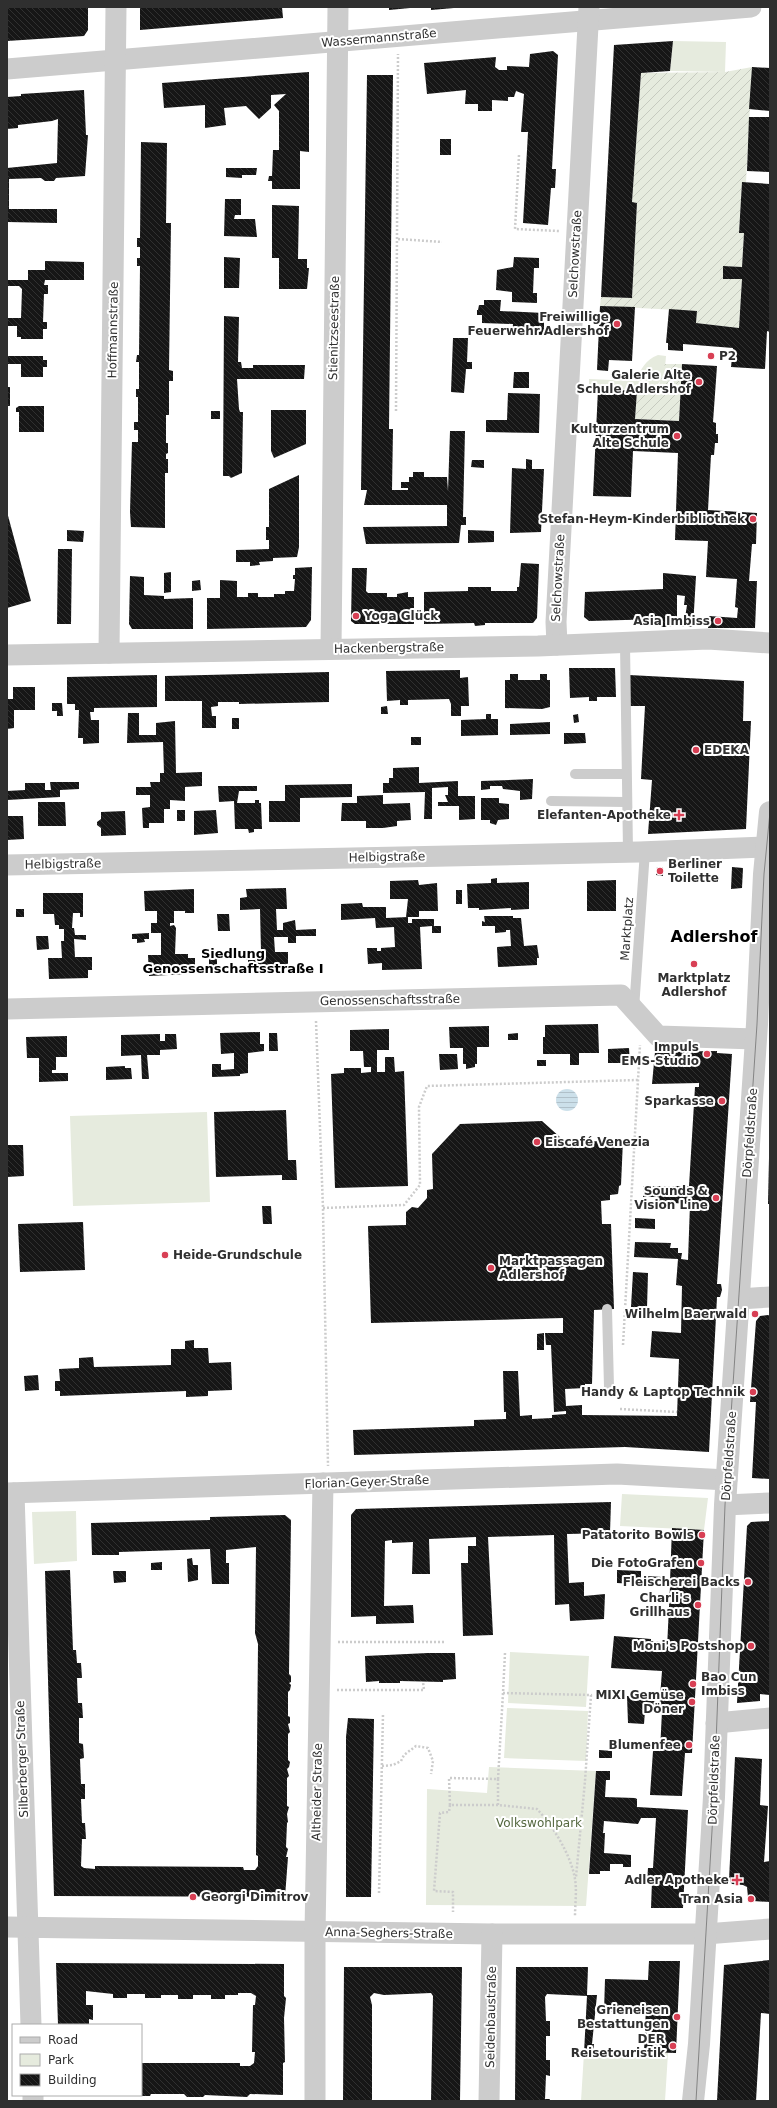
<svg xmlns="http://www.w3.org/2000/svg" width="777" height="2108" font-family="'DejaVu Sans',sans-serif">
  <defs>
    <pattern id="garden-furrows" width="10" height="10" patternUnits="userSpaceOnUse"><rect width="10" height="10" fill="#e6ebde"/><path d="M-1 1l2-2M0 10L10 0M9 11l2-2" fill="none" stroke="#c6cabf"/></pattern>
    <pattern id="water-rules" width="6" height="5" patternUnits="userSpaceOnUse"><rect width="6" height="5" fill="#cce0ea"/><path d="M0 2.5h6" fill="none" stroke="#b0c0c9"/></pattern>
    <pattern id="building-back-hatch" width="6" height="6" patternUnits="userSpaceOnUse"><rect width="6" height="6" fill="#161616"/><path d="M-1 5l2 2M0 0l6 6M5-1l2 2" fill="none" stroke="#303030"/></pattern>
  </defs>
  <rect width="100%" height="100%" fill="#fff"/>
  <g fill="#e6ebde">
    <path d="M673,41L726,42L725,72L670,71Z"/>
    <path d="M658,355L666,356C665,371 663,382 651,391L589,388V379L636,381C641,369 645,360 658,355Z"/>
    <path d="M207,1112L210,1202L73,1206L70,1116Z"/>
    <path d="M622,1494L708,1498L704,1530L620,1526Z"/>
    <path d="M76,1511L77,1561L34,1564L32,1512Z"/>
    <path d="M510,1652L589,1656L586,1707L508,1703Z"/>
    <path d="M507,1708L588,1711L586,1761L504,1758Z"/>
    <path d="M489,1767L596,1771L586,1906L426,1905L427,1789L487,1793Z"/>
    <path d="M584,2053H668L665,2101H581Z"/>
  </g>
  <g fill="url(#garden-furrows)">
    <path d="M752,67L746,182H742L739,233H744L742,267L723,266V279H742L739,328L696,323L697,311L600,306L601,297L632,298L637,203L632,202L641,73L725,72Z"/>
    <path d="M665,364H682L679,421L635,419L637,391H651L659,385Z"/>
  </g>
  <circle fill="url(#water-rules)" cx="567" cy="1100" r="11"/>
  <g fill="url(#building-back-hatch)">
    <path d="M7,7H88V30L84,36L7,41Z"/>
    <path d="M140,7H282L283,18L140,30Z"/>
    <path d="M389,7H410V8L389,10Z"/>
    <path d="M431,7H454V8L431,10Z"/>
    <path d="M673,41L670,71L641,73L632,202L637,203L632,298L601,297L614,45Z"/>
    <path d="M553,51L558,55L552,169H556L555,188H551L548,225L523,223L528,132H521L524,94L516,91L514,97H508V101L492,100V111H478V104H465L466,90L427,94L424,63L496,57L495,67L499,70H507V66L529,67L530,54Z"/>
    <path d="M752,67L770,68V111L749,109Z"/>
    <path d="M309,72V152L300,151V189H272V181H268L269,176H272L273,150H279V111L274,105L286,94L271,95V108L259,119L246,106L224,108L226,125L205,128V105L164,108L162,83Z"/>
    <path d="M367,75H393L389,429H393L392,490H408V488H401V482H409V477H413V472H424V477H447L448,491L450,431H465L463,517H466V525H461L459,543L366,544L363,527L447,526V505H364L367,490H361Z"/>
    <path d="M84,90L86,135H88L85,176L56,178L54,181H45L41,178L9,179V209H57V223L7,222V168L57,163L58,119L52,121L18,125V128L7,129V97L21,96V94Z"/>
    <path d="M749,117H770V172L747,171Z"/>
    <rect x="440" y="139" width="11" height="16"/>
    <path d="M141,142L167,143L166,223H171L169,370L173,371V381H169V415H166V443H168V453L166,454V459H168V473H165V528L131,527L130,512L132,442H138V430H134V422H138V397H136V389H139V362H136L137,355H139L140,266H137V258H140V247H137V238H140Z"/>
    <path d="M226,168H257L256,175H242V178L226,177Z"/>
    <path d="M742,182L770,184V332L767,331L765,369L731,367L733,348L683,344V351L668,350V343H666L669,309L697,311L696,323L739,328L742,279H723V266L742,267L744,233H739Z"/>
    <path d="M225,199H241V215H235L234,219H255L257,237L224,236Z"/>
    <path d="M272,205L299,206L298,259H307V268H309L307,289H279V258H272Z"/>
    <path d="M224,257L240,258L239,288H224Z"/>
    <path d="M514,257L539,258V268H534L533,293H537V303L512,302V292L496,290L497,270L513,267Z"/>
    <path d="M45,261L84,262V280H45L44,285H48V294H44L43,322H47V329H43V339H21V337H17V326H7V318H21L22,289L19,286H7V280H28V270H45Z"/>
    <path d="M484,300H501L500,311L544,313V335L512,334L513,324L482,323V315H477V310H478L479,305H484Z"/>
    <path d="M600,306L635,307L632,361L609,360L608,371L597,370Z"/>
    <path d="M224,316L239,317L238,362H241L242,368H253V365H305L304,379H237L239,409L240,412H243L242,473L231,478L229,476H223Z"/>
    <path d="M453,338H468L467,362H472V369H466L464,393L451,392Z"/>
    <path d="M7,356H43V360H47V367H43V377H21V364H7Z"/>
    <path d="M682,364L717,366L713,422L716,423V434H718V443H715L714,455H711L708,510L757,513L756,544H752L749,581H757L755,628H708L709,616L737,618L738,608L735,607L737,579L706,577L708,541L675,540L678,453L633,451L631,497L593,496L598,389L637,391L635,419L679,421Z"/>
    <path d="M514,372H529V388H513Z"/>
    <rect x="7" y="387" width="3" height="19"/>
    <path d="M508,393L540,394L539,433L486,432V420H507Z"/>
    <path d="M19,406H44V432H19V412H16V408Z"/>
    <path d="M271,410H306V444L274,458L271,451Z"/>
    <rect x="211" y="411" width="9" height="8"/>
    <path d="M526,459L532,460V469H544L541,532L510,533L512,468L526,469Z"/>
    <path d="M472,460H484V468L471,467Z"/>
    <path d="M299,475V547L297,557L273,558V561L259,562L260,565L250,566V562H236V550L269,549V540H266V527H269V489Z"/>
    <path d="M7,512L31,601L7,608Z"/>
    <path d="M67,530L84,531L83,542L67,541Z"/>
    <path d="M468,530L494,531V542L468,543Z"/>
    <path d="M58,549H72L71,624H57Z"/>
    <path d="M521,563L539,564L537,618L533,623H485V625L475,626L474,623L424,624V592L468,591V587H491V591H517V587H519Z"/>
    <path d="M312,567L311,620L306,627L207,629V598H220V580L237,581V597H248V593H258V597H274V594H285V591H294L295,579H293V575H295V568Z"/>
    <path d="M352,568H367L366,591L368,593H387V597H397V594L408,592V597H414V624H355L351,621Z"/>
    <path d="M171,572V592L164,593V573Z"/>
    <path d="M663,573L696,576L693,627H681L685,618L687,605H684L685,596L677,595V617L671,627H661V619L589,621L584,617L585,592L663,589Z"/>
    <path d="M130,576L144,577V595L164,596V599L193,598V629H132L129,624Z"/>
    <path d="M200,580L201,590L192,591V581Z"/>
    <path d="M569,668H615L616,697H597V701H589V697L570,698Z"/>
    <path d="M460,670V678L468,677L469,706H461V716H451V704L449,699L408,700V705H400V700L387,701L386,671Z"/>
    <path d="M329,672V702L239,704V702H218V706L211,707L212,716H216V728H202V701H165V676Z"/>
    <path d="M510,674H518V680H540V674H547V680H550V707L542,709L505,708V680H510Z"/>
    <path d="M157,675V707L94,708V712H90L91,720H99V743L83,744V738H78L79,710H75V704H67V677Z"/>
    <path d="M629,675L744,681L743,721H751L746,829L648,834L652,780L641,779L645,706H627Z"/>
    <path d="M13,687H35V710H14V728L7,729V699H13Z"/>
    <path d="M52,703H62L63,716H57V711H52Z"/>
    <path d="M387,706L388,714H381V707Z"/>
    <path d="M128,713H139V735H156V723L175,721L176,773L202,772V786L185,787V801L170,800V809H164V823H149V828H143L142,808L150,807V795H136V787H151L150,782H160V773H164L163,742L127,743Z"/>
    <path d="M486,714H491V719H498V735L461,736V720L486,719Z"/>
    <path d="M578,714L579,722L574,723L573,715Z"/>
    <rect x="232" y="718" width="7" height="11"/>
    <path d="M550,722V734L510,735V724Z"/>
    <path d="M564,733H585L586,743L564,744Z"/>
    <rect x="411" y="737" width="10" height="8"/>
    <path d="M419,767V783L458,781V796H475V819L459,820V806H438V802H448L445,795H448V787L432,788V819H424L425,792L383,793V783H389V778H393V768Z"/>
    <path d="M533,779L532,799L520,800V791L503,789L502,786H490V789L481,790V781Z"/>
    <path d="M50,782H79V789L60,790V797L7,800V791L25,790V783H45V790H51Z"/>
    <path d="M352,784V797L300,798V822H269V801H285V785Z"/>
    <path d="M218,786H257V791H239L237,803H255V800H259V803H261L262,829H254V832L249,833L248,829H235L234,801L219,802Z"/>
    <path d="M383,795V804L410,803L411,820L397,821V826L383,828H366V821H341L342,803H357V796Z"/>
    <path d="M481,798H499V803L509,804V819L498,820L496,825L490,823V820H481Z"/>
    <path d="M38,802H65L66,826H38Z"/>
    <rect x="177" y="810" width="8" height="11"/>
    <path d="M216,810L218,833L194,835V811Z"/>
    <path d="M125,811L126,835L101,836V828L97,825V822L101,819V812Z"/>
    <path d="M7,816H23L24,839L7,840Z"/>
    <path d="M657,867H663V876L656,875Z"/>
    <path d="M732,867L743,868L742,888L731,889Z"/>
    <path d="M497,878V883L529,882V909L511,910V908L479,910V908H468L467,884L491,883V879Z"/>
    <path d="M418,880L419,885L437,883L438,911H419V917H406L408,899H390V881Z"/>
    <path d="M616,880V911H587V881Z"/>
    <path d="M286,888L287,909H276L277,930H283V923L295,920L296,930L316,929V936H296V943H288V937H274L275,952H288V972L248,973V960H246L248,953L261,952L260,909L240,910V898L247,897L246,889Z"/>
    <path d="M194,889V913H185V911H174V923H170V926L174,925L176,928L175,954H188V958H195V966H188V974L149,976L148,955H161V933H151V923H157V911H145L144,891Z"/>
    <rect x="456" y="890" width="6" height="14"/>
    <path d="M43,893H83V917H80V913H73L72,928H74L75,935H86V940L74,939L75,957H92V970H88V978L49,979L48,958H62L61,941H64V929H59V925H55L54,914H43Z"/>
    <path d="M362,903L363,907H386V918L408,917V923H412V919H434V926H441V933H432V926L420,927L422,969L382,970V963L368,964L367,948H377V951H381V948L395,947L394,927L376,928L375,918L341,920V904Z"/>
    <rect x="16" y="909" width="8" height="8"/>
    <path d="M217,914H229L230,931H218Z"/>
    <path d="M484,916H513V918H521L524,946L537,945L539,958H537V965L498,967L497,947L511,946L510,930H506V932L495,933V926H482V921L485,922Z"/>
    <path d="M149,933V939H144L145,942L137,943V939H132V934Z"/>
    <path d="M36,936H48L49,949L37,950Z"/>
    <rect x="209" y="955" width="8" height="14"/>
    <path d="M598,1024L599,1053H579V1065H570V1054H543V1037H545V1025Z"/>
    <path d="M489,1026V1047H477V1064H475V1067L466,1069V1064H463V1048H450L449,1027Z"/>
    <path d="M389,1029V1050H377V1072H385V1057H394L395,1072L404,1071L408,1186L335,1188L331,1074L344,1073V1068H361V1073L371,1072V1067H364L363,1051H350V1030Z"/>
    <path d="M260,1032V1044H264V1051L248,1053V1073L240,1074V1076L212,1077V1064H221V1070L234,1069V1053L221,1054L220,1033Z"/>
    <path d="M269,1033H277L278,1051H269Z"/>
    <path d="M518,1033V1040H508V1034Z"/>
    <path d="M160,1034V1041H165V1034H176L177,1049L160,1050V1055H147L149,1079H142L141,1055L121,1056V1035Z"/>
    <path d="M67,1036V1057H56V1070H52V1073H68V1081L39,1082V1058H27L26,1037Z"/>
    <path d="M629,1048L630,1063H608V1049Z"/>
    <path d="M717,1051V1053L732,1054L717,1284H721L722,1290L720,1297H717L709,1452L625,1447L354,1455L353,1430L474,1426V1420L506,1419V1412H504L503,1371H518L520,1416L532,1415V1419L552,1418V1415L566,1414V1411L554,1412L551,1345H546L545,1333H563V1318L371,1323L368,1226L406,1225V1212L412,1207L418,1208L427,1198V1190L433,1189L432,1154L460,1124L542,1121L571,1147L575,1142L623,1140L621,1185L619,1186L618,1194L610,1195V1200L601,1201L602,1224H611L614,1309L594,1310L592,1384H585V1388L565,1389L566,1406L582,1405V1415L677,1416L679,1359L650,1357L652,1331L681,1333L682,1286L676,1285L678,1259L634,1257L635,1242L671,1243L670,1248H678V1253H682L681,1259L688,1260L690,1204L657,1202V1197H643V1186H689L695,1087H699V1083L652,1084L655,1052Z"/>
    <path d="M439,1054H457L458,1069L440,1070Z"/>
    <rect x="537" y="1060" width="9" height="6"/>
    <path d="M125,1066V1068H131L132,1079L106,1080V1067Z"/>
    <path d="M286,1110L288,1160H296L297,1180H282V1175L216,1177L214,1112Z"/>
    <path d="M7,1145H23L24,1176L7,1177Z"/>
    <path d="M769,1152L770,1204H768L769,1158Z"/>
    <path d="M262,1206H271L272,1224H263Z"/>
    <path d="M635,1218L655,1219V1229L635,1228Z"/>
    <path d="M83,1222L85,1270L20,1272L18,1224Z"/>
    <path d="M633,1272L648,1273L647,1308L631,1307Z"/>
    <path d="M768,1315L770,1316V1479L752,1478L756,1402H750L756,1321L760,1316Z"/>
    <path d="M544,1333V1350H537V1334Z"/>
    <path d="M194,1340V1348H208L209,1363L231,1362L232,1390L208,1391V1396L186,1397V1391L60,1396V1391H55V1381H60L59,1369L79,1368V1358L93,1357L94,1367L171,1365V1349H185V1341Z"/>
    <path d="M38,1375L39,1390L25,1391L24,1376Z"/>
    <path d="M611,1502L610,1533L567,1534L569,1583L584,1582V1596L605,1594L604,1619L570,1621L569,1604L555,1605L554,1535L488,1537L493,1635L463,1636L461,1563H468V1546H476V1537L429,1539L430,1574H412L413,1542L392,1543V1540L385,1541L384,1606L413,1605L414,1623L376,1624V1616L351,1617V1515L356,1509Z"/>
    <path d="M285,1515L291,1520L289,1674L291,1676V1682L289,1683L291,1685L290,1690L288,1692V1716L290,1717V1723L288,1724L290,1732L288,1734V1760L290,1762L289,1767L287,1769L289,1776L287,1778V1806L289,1807L287,1814L288,1822L287,1823L286,1847L288,1849L286,1857H288L285,1897L54,1896L45,1571L70,1570L73,1650H76L77,1663H81L82,1678H77L78,1703H82L83,1718H79V1743L83,1744L84,1758L80,1759L81,1784H85V1799H81L82,1823H85L86,1839H82L81,1866L84,1868L95,1869V1866L243,1867L244,1870H255L258,1866V1856L256,1855L258,1644L255,1633L256,1547L226,1550V1563H229V1584H212L210,1549L119,1552V1555H92L91,1523L210,1520V1517Z"/>
    <path d="M770,1521V1695L760,1694V1701L737,1703L747,1526L751,1522Z"/>
    <path d="M672,1528L704,1530L692,1753H685L682,1796L650,1795L653,1751H660L662,1711H645L644,1724L628,1723L627,1696L660,1697L662,1671L611,1668L614,1636L651,1639V1641H659L662,1648H667L670,1586L617,1583V1570L641,1571V1579H646V1576L663,1577V1581H670Z"/>
    <path d="M192,1558L193,1565H198V1580L188,1582L187,1559Z"/>
    <path d="M162,1562V1570H151V1563Z"/>
    <path d="M113,1571H126V1582L114,1583Z"/>
    <path d="M428,1653H455L456,1679L443,1680V1682L400,1681V1683H379V1681L366,1682L365,1656Z"/>
    <path d="M348,1718L374,1719L371,1897H346V1737Z"/>
    <path d="M599,1750L612,1751V1758H599Z"/>
    <path d="M735,1757L762,1759L760,1805L768,1806L764,1862L770,1861V1902L753,1901L748,1897L747,1887L743,1885L732,1884L729,1880Z"/>
    <path d="M596,1771H610V1780H606L605,1797L635,1798L637,1799V1807L688,1810L683,1908H651L652,1881H647L648,1868H653L656,1818H641L638,1824L604,1821L603,1833H605L604,1853L631,1855V1867H623V1864H610V1871H600V1874H589Z"/>
    <path d="M770,1960V2014L761,2013L756,2101H717L724,1965Z"/>
    <path d="M649,1961H680L676,2053L644,2052L646,2007L638,2008L635,2012H604L605,1979L648,1980Z"/>
    <path d="M56,1963L284,1964V1996L286,1998L284,2018L285,2062L283,2063V2095L250,2094L247,2097L205,2095L203,2097H187L184,2094H151L150,2096H141V2063H240V2066H250L254,2063L255,2052H252L253,2005H255L256,1996L251,1993H238V1995H225V1999H211V1995H193V1999H178V1995H161V1998H145V1994H127V1998H113V1994L86,1991V2005H93V2020L89,2019V2025H58Z"/>
    <path d="M344,1967H462L460,2101H431L433,1996L431,1993L384,1995L374,1993L370,1997L372,2005V2101H343Z"/>
    <path d="M516,1967H588L587,1995H597L592,2044H594L593,2053H584L587,1996L547,1994L545,1997L546,2021H550V2036H546V2060H550V2076L546,2075L545,2099H550L549,2101H515Z"/>
  </g>
  <g fill="none" stroke-linecap="round" stroke-linejoin="round">
    <g stroke="#ccc" stroke-width="2.5" stroke-dasharray="2 2" stroke-linecap="butt">
      <path d="M519,155L515,229L559,231"/>
      <path d="M398,239L442,242"/>
      <path d="M396,411L398,54"/>
      <path d="M316,1021L323,1208L328,1466"/>
      <path d="M323,1208L404,1205L420,1185L419,1107L427,1086L638,1080"/>
      <path d="M769,1212H770"/>
      <path d="M623,1345L640,1045"/>
      <path d="M620,1409L677,1412"/>
      <path d="M338,1642H446"/>
      <path d="M505,1653L503,1693L591,1695L585,1781L576,1877"/>
      <path d="M337,1690H424L423,1682"/>
      <path d="M382,1766L393,1765L401,1761L404,1755L416,1746L428,1748L433,1761L431,1774"/>
      <path d="M498,1779L503,1693"/>
      <path d="M450,1805L449,1812L440,1813L434,1891L453,1892V1912"/>
      <path d="M498,1805H450L449,1778L498,1779V1805L537,1809C553,1826 571,1855 575,1879C577,1890 575,1905 575,1916"/>
      <path d="M379,1893L383,1714"/>
    </g>
    <g stroke="#ccc" stroke-width="10">
      <path d="M625,644L628,851"/>
      <path d="M575,774H626"/>
      <path d="M551,801L626,802"/>
      <path d="M634,1009L645,851"/>
      <path d="M607,1309L609,1387"/>
    </g>
    <g stroke="#ccc" stroke-width="21">
      <path d="M7,69L751,7"/>
      <path d="M557,645L556,622L589,7"/>
      <path d="M331,649L338,7"/>
      <path d="M109,653L116,7"/>
      <path d="M7,655L538,646L708,639L770,643"/>
      <path d="M7,865L639,852L766,847"/>
      <path d="M7,1009L621,995L658,1036L756,1039"/>
      <path d="M739,1299L770,1297"/>
      <path d="M7,1493L617,1474L727,1480"/>
      <path d="M14,1493L31,2025"/>
      <path d="M725,1505L770,1503"/>
      <path d="M716,1723L770,1718"/>
      <path d="M7,1927L492,1934H705L770,1929"/>
      <path d="M33,2095V2101"/>
      <path d="M315,2101V1932L323,1483"/>
      <path d="M489,2101L492,1934"/>
    </g>
    <path stroke="#ccc" stroke-width="22" d="M693,2101L699,2044L714,1797L725,1505L757,1024L764,874L770,812"/>
    <path stroke="#848484" stroke-width="1" d="M696,2101L714,1797L725,1505L757,1024L764,874L770,812"/>
  </g>
  <g fill="#d83f54" stroke="#fff" stroke-width="1.5">
    <circle cx="617" cy="324" r="4"/>
    <circle cx="711" cy="356" r="4"/>
    <circle cx="699" cy="382" r="4"/>
    <circle cx="677" cy="436" r="4"/>
    <circle cx="753" cy="519" r="4"/>
    <circle cx="356" cy="616" r="4"/>
    <circle cx="718" cy="621" r="4"/>
    <circle cx="696" cy="750" r="4"/>
    <path d="M677 809h4v4h4v4h-4v4h-4v-4h-4v-4h4z"/>
    <circle cx="660" cy="871" r="4"/>
    <circle cx="694" cy="964" r="4"/>
    <circle cx="707" cy="1054" r="4"/>
    <circle cx="722" cy="1101" r="4"/>
    <circle cx="537" cy="1142" r="4"/>
    <circle cx="716" cy="1198" r="4"/>
    <circle cx="165" cy="1255" r="4"/>
    <circle cx="491" cy="1268" r="4"/>
    <circle cx="755" cy="1314" r="4"/>
    <circle cx="753" cy="1392" r="4"/>
    <circle cx="702" cy="1535" r="4"/>
    <circle cx="701" cy="1563" r="4"/>
    <circle cx="748" cy="1582" r="4"/>
    <circle cx="698" cy="1605" r="4"/>
    <circle cx="751" cy="1646" r="4"/>
    <circle cx="693" cy="1684" r="4"/>
    <circle cx="692" cy="1702" r="4"/>
    <circle cx="689" cy="1745" r="4"/>
    <path d="M735 1874h4v4h4v4h-4v4h-4v-4h-4v-4h4z"/>
    <circle cx="193" cy="1897" r="4"/>
    <circle cx="751" cy="1899" r="4"/>
    <circle cx="677" cy="2017" r="4"/>
    <circle cx="673" cy="2046" r="4"/>
  </g>
  <g text-anchor="middle" dominant-baseline="central" stroke-width="4" stroke-linejoin="round" paint-order="stroke">
    <g font-size="12" fill="#2f2f2f" stroke="#fff">
      <text transform="translate(379 38) rotate(-5)">Wassermannstraße</text>
      <text transform="translate(575 254) rotate(-87)">Selchowstraße</text>
      <text transform="translate(334 328) rotate(-89)">Stienitzseestraße</text>
      <text transform="translate(113 330) rotate(-89)">Hoffmannstraße</text>
      <text transform="translate(558 578) rotate(-87)">Selchowstraße</text>
      <text transform="translate(389 648) rotate(-1)">Hackenbergstraße</text>
      <text transform="translate(387 857) rotate(-1)">Helbigstraße</text>
      <text transform="translate(63 864) rotate(-1)">Helbigstraße</text>
      <text transform="translate(627 929) rotate(-86)">Marktplatz</text>
      <text transform="translate(390 1000) rotate(-1)">Genossenschaftsstraße</text>
      <text transform="translate(750 1133) rotate(-86)">Dörpfeldstraße</text>
      <text transform="translate(729 1456) rotate(-86)">Dörpfeldstraße</text>
      <text transform="translate(367 1482) rotate(-2)">Florian-Geyer-Straße</text>
      <text transform="translate(22 1759) rotate(-92)">Silberberger Straße</text>
      <text transform="translate(714 1780) rotate(-88)">Dörpfeldstraße</text>
      <text transform="translate(317 1792) rotate(-89)">Altheider Straße</text>
      <text transform="translate(389 1933) rotate(1)">Anna-Seghers-Straße</text>
      <text transform="translate(491 2017) rotate(-89)">Seidenbaustraße</text>
    </g>
    <g font-size="12" font-weight="bold" fill="#2f2f2f" stroke="#fff" text-anchor="end">
      <text x="609" y="317">Freiwillige<tspan x="609" dy="14">Feuerwehr Adlershof</tspan></text>
      <text x="719" y="356" text-anchor="start">P2</text>
      <text x="691" y="375">Galerie Alte<tspan x="691" dy="14">Schule Adlershof</tspan></text>
      <text x="669" y="429">Kulturzentrum<tspan x="669" dy="14">Alte Schule</tspan></text>
      <text x="745" y="519">Stefan-Heym-Kinderbibliothek</text>
      <text x="364" y="616" text-anchor="start">Yoga Glück</text>
      <text x="710" y="621">Asia Imbiss</text>
      <text x="704" y="750" text-anchor="start">EDEKA</text>
      <text x="671" y="815">Elefanten-Apotheke</text>
      <text x="668" y="864" text-anchor="start">Berliner<tspan x="668" dy="14">Toilette</tspan></text>
      <text x="694" y="978" text-anchor="middle">Marktplatz<tspan x="694" dy="14">Adlershof</tspan></text>
      <text x="699" y="1047">Impuls<tspan x="699" dy="14">EMS-Studio</tspan></text>
      <text x="714" y="1101">Sparkasse</text>
      <text x="545" y="1142" text-anchor="start">Eiscafé Venezia</text>
      <text x="708" y="1191">Sounds &amp;<tspan x="708" dy="14">Vision Line</tspan></text>
      <text x="173" y="1255" text-anchor="start">Heide-Grundschule</text>
      <text x="499" y="1261" text-anchor="start">Marktpassagen<tspan x="499" dy="14">Adlershof</tspan></text>
      <text x="747" y="1314">Wilhelm Baerwald</text>
      <text x="745" y="1392">Handy &amp; Laptop Technik</text>
      <text x="694" y="1535">Patatorito Bowls</text>
      <text x="693" y="1563">Die FotoGrafen</text>
      <text x="740" y="1582">Fleischerei Backs</text>
      <text x="690" y="1598">Charli's<tspan x="690" dy="14">Grillhaus</tspan></text>
      <text x="743" y="1646">Moni's Postshop</text>
      <text x="701" y="1677" text-anchor="start">Bao Cun<tspan x="701" dy="14">Imbiss</tspan></text>
      <text x="684" y="1695">MIXI Gemüse<tspan x="684" dy="14">Döner</tspan></text>
      <text x="681" y="1745">Blumenfee</text>
      <text x="729" y="1880">Adler Apotheke</text>
      <text x="201" y="1897" text-anchor="start">Georgi Dimitrov</text>
      <text x="743" y="1899">Tran Asia</text>
      <text x="669" y="2010">Grieneisen<tspan x="669" dy="14">Bestattungen</tspan></text>
      <text x="665" y="2039">DER<tspan x="665" dy="14">Reisetouristik</tspan></text>
    </g>
    <g font-size="12" fill="#556840" stroke="#fff">
      <text x="539" y="1823">Volkswohlpark</text>
    </g>
    <g font-size="13" font-weight="bold" fill="#000" stroke="#fff">
      <text x="233" y="953">Siedlung<tspan x="233" dy="15">Genossenschaftsstraße I</tspan></text>
    </g>
    <g font-size="16" font-weight="bold" fill="#000" stroke="#fff">
      <text x="714" y="936">Adlershof</text>
    </g>
  </g>
  <rect width="777" height="2108" fill="none" stroke="#2f2f2f" stroke-width="16"/>
  <rect x="12" y="2024" width="130" height="72" fill="#ffffff" stroke="#acacac"/>
  <rect x="20" y="2037" width="20" height="6" fill="#cccccc" stroke="#acacac"/>
  <text x="48" y="2044" font-size="12" fill="#2f2f2f">Road</text>
  <rect x="20" y="2054" width="20" height="12" fill="#e6ebde" stroke="#acacac"/>
  <text x="48" y="2064" font-size="12" fill="#2f2f2f">Park</text>
  <rect x="20" y="2074" width="20" height="12" fill="url(#building-back-hatch)" stroke="#acacac"/>
  <text x="48" y="2084" font-size="12" fill="#2f2f2f">Building</text>
</svg>
